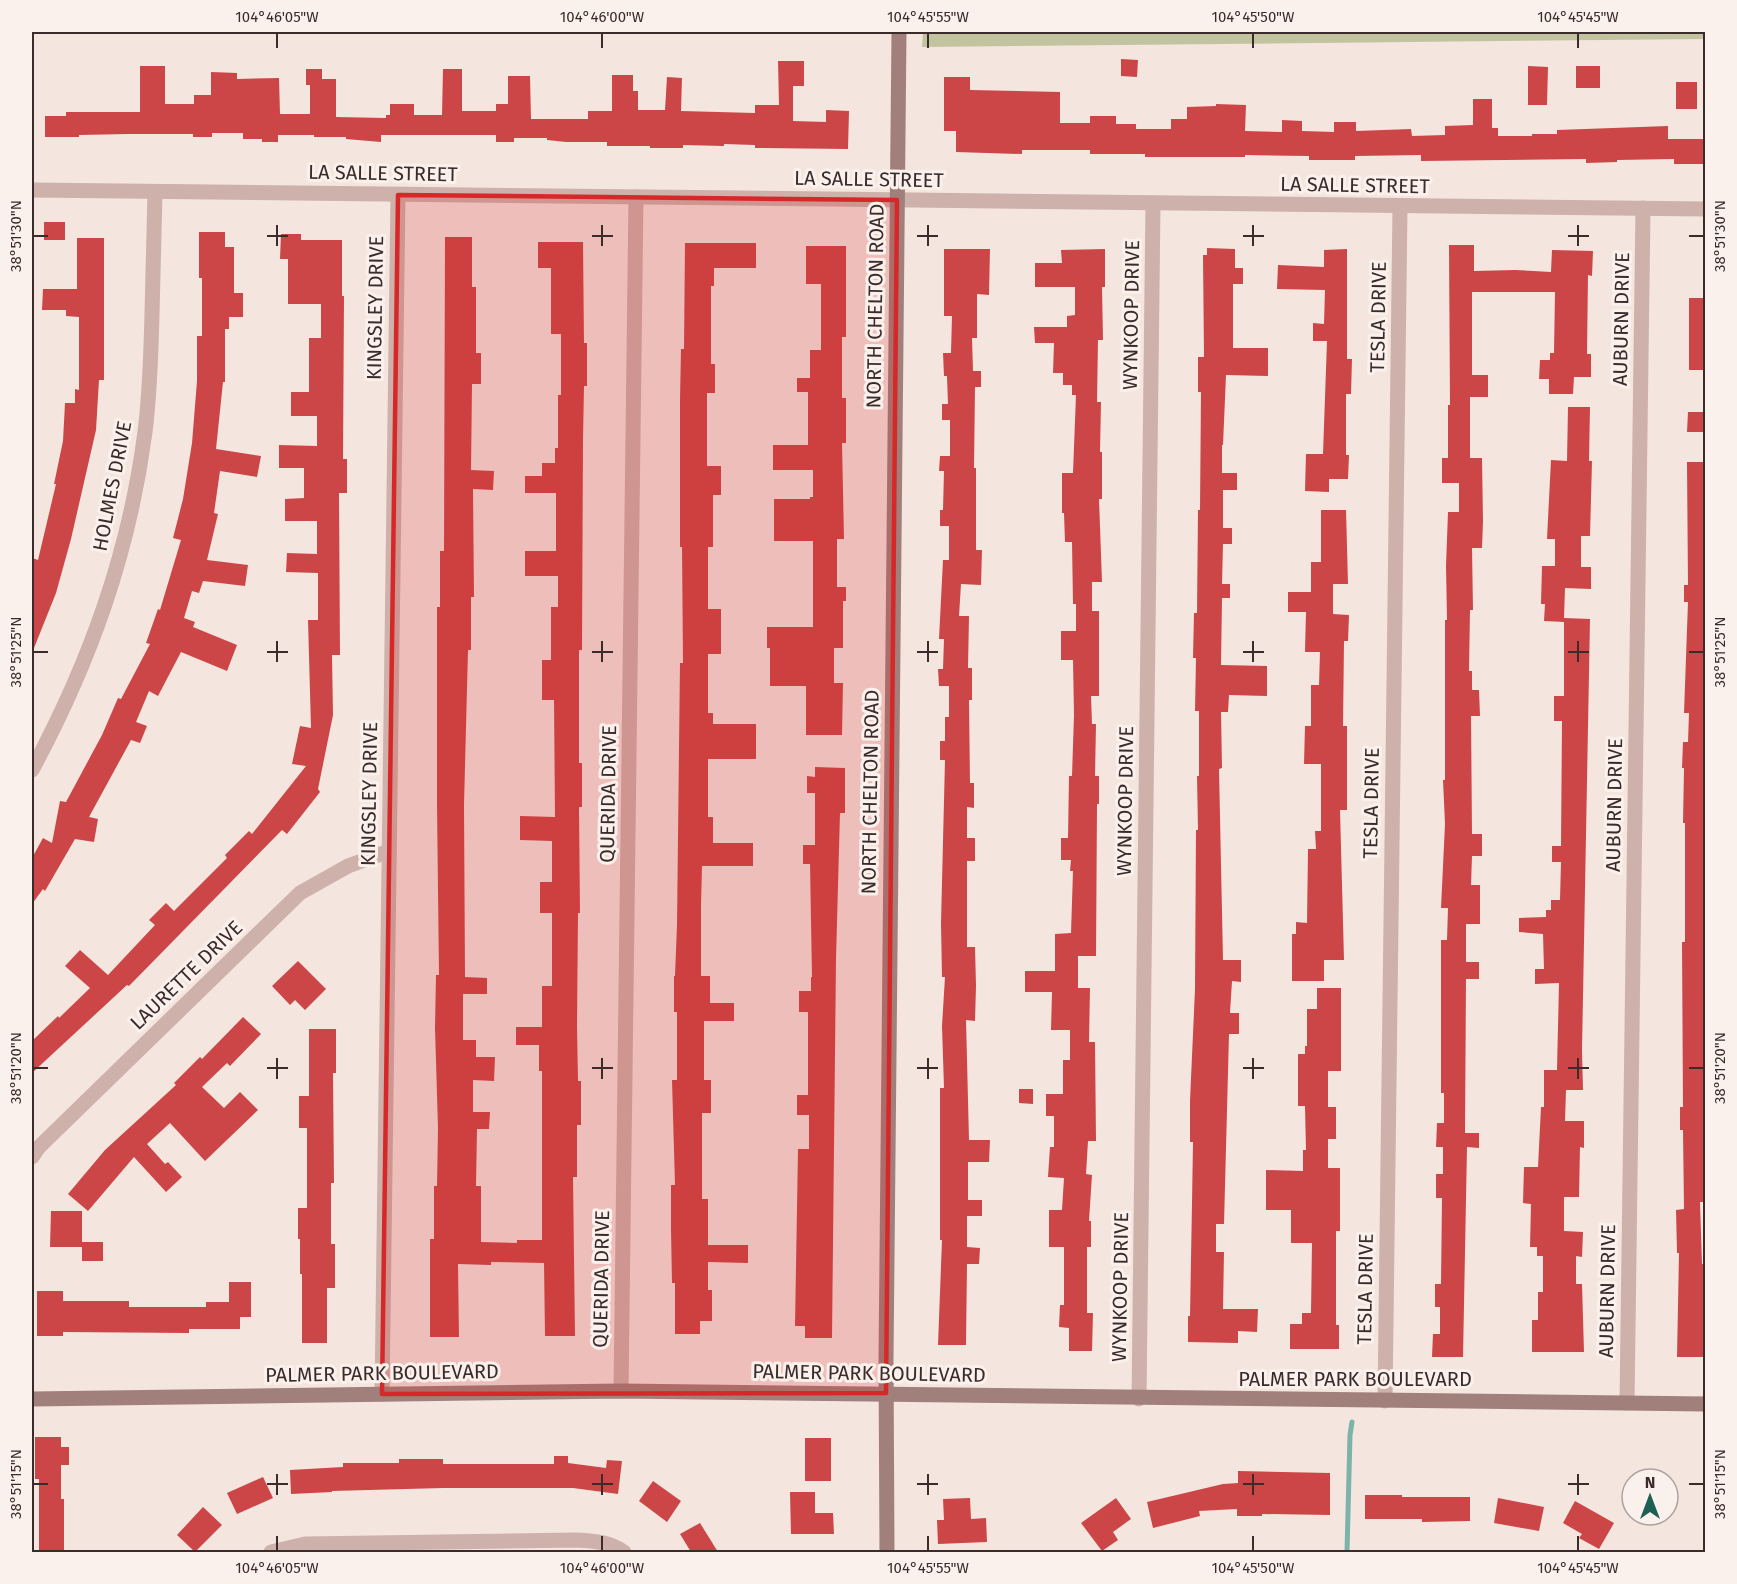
<svg xmlns="http://www.w3.org/2000/svg" width="1737" height="1584" font-family="'Fira Sans',sans-serif">
  <rect width="100%" height="100%" fill="#f4e5df"/>
  <path fill="#c1c49e" d="M923,32H1705L1706,39L922,47Z"/>
  <g fill="none" stroke-linecap="round" stroke-linejoin="round">
    <path stroke="#7cb3a8" stroke-width="5" d="M1347,1552L1350,1435L1352,1422"/>
  </g>
  <g fill="#cc4647">
    <path d="M1121,59L1138,60L1137,77L1121,76Z"/>
    <path d="M778,61H804V86H793V121L826,122V110L849,111L848,149L755,148V145L724,144V146L683,145V148H650V146H607V142H566L547,140V138H514V142H496V135H381V142L346,139V137H314V135H278V142H262V139H243V133H212V137H193V134H128L79,135V137H45V116H66V112H140V66H165V104H194V95H211V72L237,73V79L279,78L280,114H310V85H306V69H322V79H336V117L386,118V115H390V104H414V115H442L443,69H462V111H496V104H508V76H530L531,119H588V111H612V75H633V91H638V110H665L667,77L682,78L681,111L755,113V105H779Z"/>
    <path d="M1528,66L1548,67L1547,105H1528Z"/>
    <rect x="1576" y="66" width="24" height="22"/>
    <path d="M944,77H970V90L1060,92V123H1090V116H1116V124H1136V129H1171V119H1187V107L1216,106V104L1246,105L1245,131L1282,132V120L1302,121V131L1334,132V122H1356V131L1411,129L1412,136L1445,135V126L1473,125V99H1492V128H1498V136H1532V134H1557V130L1668,126V139H1706V164H1674V159L1617,160V162L1586,163V159L1421,161V155L1355,156V160H1309V156L1245,155V157H1145V154H1090V150H1022V154L956,152V131H944Z"/>
    <rect x="1676" y="82" width="21" height="27"/>
    <rect x="44" y="222" width="21" height="18"/>
    <path d="M199,232H225V247H234V293H243V317H229V329H225V382H223L216,449L261,456L257,477L220,471L214,513L218,514L207,560L248,565L245,586L203,581L199,593L192,591L184,618L195,622L193,627L237,645L227,671L181,652L158,696L149,691L136,722L147,726L140,743L131,740L89,817L98,819L94,842L75,839L45,891L43,889L32,904V858L43,838L52,843L60,801L66,802L102,735L118,698L121,699L150,644L146,643L158,609L160,610L181,540L173,538L183,499L192,443L197,381V336H202V278H199Z"/>
    <path d="M281,234H301V240H342V296H344L343,459H347V493H339L340,655H332L333,715L318,789L320,792L287,834L282,830L129,986L127,985L32,1073V1041L58,1016L59,1018L90,988L65,966L80,950L108,975L155,925L149,920L166,903L174,911L227,858L225,855L249,831L252,834L306,766L292,764L300,726L311,728L308,620H318V573L286,572L287,553L317,554V521H285V499L304,498V468H279V445L317,446V416H291V392H309V338H321V304H288V259H280Z"/>
    <path d="M445,237H472V287H476V353H481V384H472L471,470L494,471L493,490L473,489L474,597H471V650H468L464,805L465,977L487,978V994H463V1040H476V1057H495L494,1081L473,1080V1112H490L489,1129H477L476,1186H481V1242L517,1243V1240H542V1071H539V1045H516V1027H542V986H552V913H540V882H552V841L520,840V816L555,817L554,700H542V660H551V607H558V576H525V551H556V493H525V476H542V463H555V448H558V395H561V334H551V268H538V242H583L584,343H587V386H584L583,439L582,650H579V763H582V807H579L580,913H578L577,1026L578,1081H581V1125H577V1177H573L575,1336H545L544,1263L491,1262V1265L458,1264L459,1337H430V1239H434V1186H437L438,1128L435,1028L436,975H439L437,805V607H440V551H444Z"/>
    <path d="M77,238H104V380H99L96,430L71,539L56,593L32,653V558L38,560L56,484H54L63,441L65,403H75V389L79,390V317L66,316V310H42L43,289H77Z"/>
    <path d="M685,243H756V268H714V286H711V364H715V393H707V466H721V495H713V547H708V609H721V654H708V713H713V724H756V759H708V817H713V843H753V866H702L701,905V976H710V1003H734V1021H704V1080H711V1113H702V1199H708V1245H748V1263L708,1262V1290H712V1321H700V1334H675V1283H672L671,1229V1185H675L672,1080H677V1012H674V976H675L677,925L680,663H683L682,547H680V400L681,349H684Z"/>
    <path d="M1449,245H1474V271L1515,270L1551,272L1552,250L1593,251L1592,276L1588,275L1587,354H1591V377H1574L1573,394H1549V379H1539L1540,360H1550V353H1554L1555,292H1472V375H1488V397H1470V458H1482L1483,521L1482,548H1472L1473,610H1470L1469,671H1472V690H1479L1480,716H1471L1472,834H1482V856H1472L1471,885H1480V924H1466V962H1479V979H1466L1465,1133H1479V1148L1467,1147L1463,1357H1432L1433,1334H1440V1307H1435V1284H1441L1442,1198H1436V1174H1443V1147H1436L1437,1123H1444V1093H1441V940H1447L1448,908H1441L1445,824L1443,780H1445V620H1447L1446,566L1448,512H1459V483H1442V458H1448V405H1450Z"/>
    <path d="M806,246H846V337H842V398H846V443H842L844,539H837V587H846V601H843V648H834V683H843L842,735H806V686H770V648H767V627H813V541H774V499H810V497H813V470H773V445H808V392H797V378H810V350H821V284H806Z"/>
    <path d="M1207,248L1235,249V268H1243V284H1233V348H1268V376L1226,375L1223,445H1222V473H1237V490H1223V528H1232V544H1223L1222,584H1230V598H1222L1221,665L1267,666V696L1229,695L1228,712H1221L1222,768L1219,769L1223,960H1241V982L1232,981L1230,1013H1239V1034H1229L1224,1224H1216V1252H1224L1223,1309H1258L1257,1332L1238,1331V1343L1188,1342V1316H1190L1192,1203L1193,1142H1190V1101L1195,989L1196,830H1198L1197,776H1199V711H1195L1196,658H1193L1194,613H1197L1198,510H1200L1201,392H1198V357H1204L1203,255H1207Z"/>
    <path d="M944,249H990L989,295L977,294V338H972L973,371H981V387H975L974,468H976V550H982L981,585L961,584L959,616H969L968,668H972V700H969L970,783H974V808L967,807V838H975V861H967V947H975L976,986L975,1021L966,1020L969,1140H990L989,1162H968V1200H982V1216H967V1247L980,1248L979,1264H967L966,1345H938L942,1240H940V1088H944L942,1026L945,977H942L941,923L945,760H940V741H945V717H949V686H939L938,669H943L944,639H939L943,560H949V526H940V510H943L944,471H939L940,456H950V420H942V404H948L947,376H944L943,353H951L952,316H944Z"/>
    <path d="M1105,249V287H1102L1103,340H1098L1097,402H1101L1100,452H1102V499H1099L1102,582H1092V611H1099V696H1091L1092,724H1096L1095,776H1099V804H1097L1096,956H1078V988H1090L1089,1042H1095L1096,1141H1088L1086,1174L1092,1175L1089,1221H1091V1247H1087V1313H1093L1092,1351H1069V1328L1059,1327L1060,1305H1064V1247H1049V1210H1062L1064,1178L1048,1177L1050,1147H1054V1116H1046V1094H1063V1060H1070V1030H1051L1052,992H1025V971H1055V934L1071,933L1073,871H1070L1071,860H1061V838H1068L1069,776H1072L1074,715L1073,660H1061V631H1076V604H1073L1072,542H1065L1064,513H1062V473H1073L1076,395H1072V385H1063V373H1053L1054,343H1035L1034,327H1067V316L1075,315V287H1035V263H1062L1061,250Z"/>
    <path d="M1347,249V359H1352L1351,394H1346V455H1349L1348,479H1329V492L1305,491L1306,454H1323L1327,341H1313V323L1324,324L1325,290L1277,289L1278,265L1324,267V250Z"/>
    <rect x="1689" y="298" width="17" height="72"/>
    <path d="M1568,407H1590L1589,461H1592L1590,536H1581V567H1591V589L1565,588L1564,618L1590,619L1582,1050L1583,1090H1566L1565,1121H1584V1148L1580,1147L1579,1197H1564V1231L1583,1232L1582,1257L1576,1256V1284H1582L1584,1352H1532V1320H1538V1292H1543V1256H1537V1247H1530L1531,1204L1523,1203L1524,1167H1538L1541,1107H1544V1070H1557L1559,983L1535,984V969H1544L1543,934L1519,932V918L1546,917V910H1551V900H1560L1561,862H1552V846H1561L1562,721H1554V696H1564V622L1544,621L1545,604H1541L1542,566H1555V539H1547L1551,460L1567,461Z"/>
    <path d="M1688,412H1706V432H1687Z"/>
    <path d="M1687,462H1706L1704,1046H1706V1202H1700L1702,1264H1704L1706,1351H1703V1357H1677L1679,1253H1677L1676,1210L1684,1209L1683,1130H1680V1107H1683L1682,942H1685V823H1683L1684,768H1682L1683,742H1688L1689,713H1684L1688,602H1684V585H1688Z"/>
    <path d="M1321,510H1346L1348,584H1333V614L1349,615L1348,641H1344L1343,726H1347V810H1340L1344,960H1324V981H1292V934H1296V922L1307,923L1308,849H1316L1315,831H1321V764H1304L1305,726H1311V685H1319L1320,652H1305L1306,612H1288V592H1311V562H1321Z"/>
    <path d="M815,767L845,768V813H840L836,959L832,1338H805V1326H795L798,1149H809V1115H797V1095H808V1012H799V991H811V977H812L810,864H803V845H815V793H807V776L815,777Z"/>
    <path d="M298,961L326,989L305,1010L295,1000L290,1005L272,986Z"/>
    <path d="M1317,988H1341V1071H1328V1107H1336V1139H1328V1168H1340V1231H1336V1325H1339V1349H1290V1324H1302V1313H1311L1312,1243H1291V1210H1266V1170L1303,1171V1150H1306L1305,1106H1298V1054H1305V1046H1307V1009H1317Z"/>
    <path d="M243,1017L261,1034L230,1066L227,1063L202,1087L224,1108L240,1092L258,1110L205,1161L170,1123L147,1144L165,1164L168,1162L182,1177L166,1192L134,1157L88,1211L68,1194L105,1150L176,1085L174,1083L200,1057L202,1059Z"/>
    <path d="M309,1029H336V1073H333L334,1183H331V1244H335V1288H327V1343H302V1274H300V1239H298V1208H307V1128H299V1096H309Z"/>
    <path d="M1019,1089H1033V1104L1019,1103Z"/>
    <path d="M51,1211H82V1247H50Z"/>
    <rect x="82" y="1242" width="21" height="19"/>
    <path d="M229,1282H251V1317H240V1329H189V1333L63,1332V1336H37V1291H63V1301H129V1307H206V1302H229Z"/>
    <path d="M35,1437H61V1447H69V1465H61V1499H64V1552H39V1479H35Z"/>
    <rect x="805" y="1438" width="26" height="43"/>
    <path d="M554,1456H568V1463L606,1468L607,1460L622,1461L618,1494L573,1488H443L332,1491V1492L291,1494L290,1470L343,1467V1463H399V1459H443V1464H554Z"/>
    <path d="M1238,1471L1330,1473V1515L1262,1514V1516H1237V1509L1199,1511L1200,1516L1153,1528L1147,1502L1223,1484L1238,1483Z"/>
    <path d="M263,1477L273,1498L237,1514L227,1493Z"/>
    <path d="M653,1481L681,1501L667,1522L639,1501Z"/>
    <path d="M790,1492H815V1513H833L834,1534H791Z"/>
    <path d="M1365,1495H1402V1497H1470V1521L1422,1522V1519H1365Z"/>
    <path d="M970,1498L971,1519L986,1518L987,1542L938,1544L937,1520H944L943,1499Z"/>
    <path d="M1116,1498L1131,1519L1113,1532L1118,1540L1102,1551L1081,1523Z"/>
    <path d="M1498,1498L1544,1507L1539,1531L1494,1523Z"/>
    <path d="M1575,1501L1614,1523L1599,1549L1579,1538L1582,1534L1563,1523Z"/>
    <path d="M203,1507L222,1525L195,1552L177,1535Z"/>
    <path d="M700,1523L718,1552H691L680,1534Z"/>
  </g>
  <g fill="none" stroke-linecap="round" stroke-linejoin="round">
    <g stroke="#cdb1aa" stroke-width="15">
      <path d="M32,190L1706,209"/>
      <path d="M32,770C90,662 129,554 145,432C150,393 151,354 152,314C153,273 154,233 155,192"/>
      <path d="M32,1157L38,1148L300,893L348,866L389,851"/>
      <path d="M621,1391L636,197"/>
      <path d="M382,1394L398,195"/>
      <path d="M1139,1399L1153,203"/>
      <path d="M1385,1401L1400,206"/>
      <path d="M1627,1403L1643,208"/>
      <path d="M271,1552L305,1544L577,1540C594,1541 610,1542 624,1552"/>
    </g>
    <g stroke="#a17f7b" stroke-width="15">
      <path d="M32,1399L621,1391L1706,1404"/>
      <path d="M887,1552L886,1360L899,32"/>
    </g>
  </g>
  <path fill="#d62828" fill-opacity="0.2" stroke="#d62828" stroke-width="4.5" stroke-linejoin="round" d="M398,195L897,200L886,1393L382,1394Z"/>
  <path fill="none" stroke="#3b2b2a" stroke-width="2" d="M277,33V48M602,33V48M928,33V48M1253,33V48M1578,33V48M277,225V246M602,225V246M928,225V246M1253,225V246M1578,225V246M33,236H48M267,236H288M592,236H613M917,236H938M1243,236H1264M1568,236H1589M1689,236H1704M277,641V662M602,641V662M928,641V662M1253,641V662M1578,641V662M33,652H48M267,652H288M592,652H613M917,652H938M1243,652H1264M1568,652H1589M1689,652H1704M277,1058V1079M602,1058V1079M928,1058V1079M1253,1058V1079M1578,1058V1079M33,1068H48M267,1068H288M592,1068H613M917,1068H938M1243,1068H1264M1568,1068H1589M1689,1068H1704M277,1474V1495M602,1474V1495M928,1474V1495M1253,1474V1495M1578,1474V1495M33,1484H48M267,1484H288M592,1484H613M917,1484H938M1243,1484H1264M1568,1484H1589M1689,1484H1704M277,1536V1551M602,1536V1551M928,1536V1551M1253,1536V1551M1578,1536V1551"/>
  <g text-anchor="middle" dominant-baseline="central" stroke-width="6" stroke-linejoin="round" paint-order="stroke">
    <g font-size="20" fill="#3b2b2a" stroke="#fbf1ec">
      <text transform="translate(383 173) rotate(1)">LA SALLE STREET</text>
      <text transform="translate(869 179) rotate(1)">LA SALLE STREET</text>
      <text transform="translate(1355 185) rotate(1)">LA SALLE STREET</text>
      <text transform="translate(875 306) rotate(-89)">NORTH CHELTON ROAD</text>
      <text transform="translate(375 308) rotate(-89)">KINGSLEY DRIVE</text>
      <text transform="translate(1131 315) rotate(-89)">WYNKOOP DRIVE</text>
      <text transform="translate(1378 317) rotate(-89)">TESLA DRIVE</text>
      <text transform="translate(1621 319) rotate(-89)">AUBURN DRIVE</text>
      <text transform="translate(112 486) rotate(-79)">HOLMES DRIVE</text>
      <text transform="translate(870 792) rotate(-89)">NORTH CHELTON ROAD</text>
      <text transform="translate(369 794) rotate(-89)">KINGSLEY DRIVE</text>
      <text transform="translate(608 794) rotate(-89)">QUERIDA DRIVE</text>
      <text transform="translate(1125 801) rotate(-89)">WYNKOOP DRIVE</text>
      <text transform="translate(1371 803) rotate(-89)">TESLA DRIVE</text>
      <text transform="translate(1614 805) rotate(-89)">AUBURN DRIVE</text>
      <text transform="translate(186 975) rotate(-44)">LAURETTE DRIVE</text>
      <text transform="translate(601 1279) rotate(-89)">QUERIDA DRIVE</text>
      <text transform="translate(1120 1287) rotate(-89)">WYNKOOP DRIVE</text>
      <text transform="translate(1365 1289) rotate(-89)">TESLA DRIVE</text>
      <text transform="translate(1607 1291) rotate(-89)">AUBURN DRIVE</text>
      <text transform="translate(382 1373) rotate(-1)">PALMER PARK BOULEVARD</text>
      <text transform="translate(869 1373) rotate(1)">PALMER PARK BOULEVARD</text>
      <text x="1355" y="1379">PALMER PARK BOULEVARD</text>
    </g>
  </g>
  <rect width="1737" height="1584" fill="none" stroke="#fbf1ec" stroke-width="66"/>
  <g transform="translate(1650 1497)"><circle r="28" fill="#fbf1ec" stroke="#aea29e" stroke-width="1.5"/>
  <path d="M0-4.5L10 22L0 15L-10 22Z" fill="#1d5f53"/>
  <text y="-9" font-size="16" font-weight="bold" text-anchor="middle" fill="#3b2b2a">N</text>
  </g>
  <rect x="33" y="33" width="1671" height="1518" fill="none" stroke="#3b2b2a" stroke-width="2"/>
  <g font-size="15" text-anchor="middle" fill="#3b2b2a">
    <text x="277" y="22">104°46'05"W</text>
    <text x="602" y="22">104°46'00"W</text>
    <text x="928" y="22">104°45'55"W</text>
    <text x="1253" y="22">104°45'50"W</text>
    <text x="1578" y="22">104°45'45"W</text>
    <text transform="translate(16 236) rotate(-90)" y="5">38°51'30"N</text>
    <text transform="translate(1720 236) rotate(-90)" y="5">38°51'30"N</text>
    <text transform="translate(16 652) rotate(-90)" y="5">38°51'25"N</text>
    <text transform="translate(1720 652) rotate(-90)" y="5">38°51'25"N</text>
    <text transform="translate(16 1068) rotate(-90)" y="5">38°51'20"N</text>
    <text transform="translate(1720 1068) rotate(-90)" y="5">38°51'20"N</text>
    <text transform="translate(16 1484) rotate(-90)" y="5">38°51'15"N</text>
    <text transform="translate(1720 1484) rotate(-90)" y="5">38°51'15"N</text>
    <text x="277" y="1573">104°46'05"W</text>
    <text x="602" y="1573">104°46'00"W</text>
    <text x="928" y="1573">104°45'55"W</text>
    <text x="1253" y="1573">104°45'50"W</text>
    <text x="1578" y="1573">104°45'45"W</text>
  </g>
</svg>
